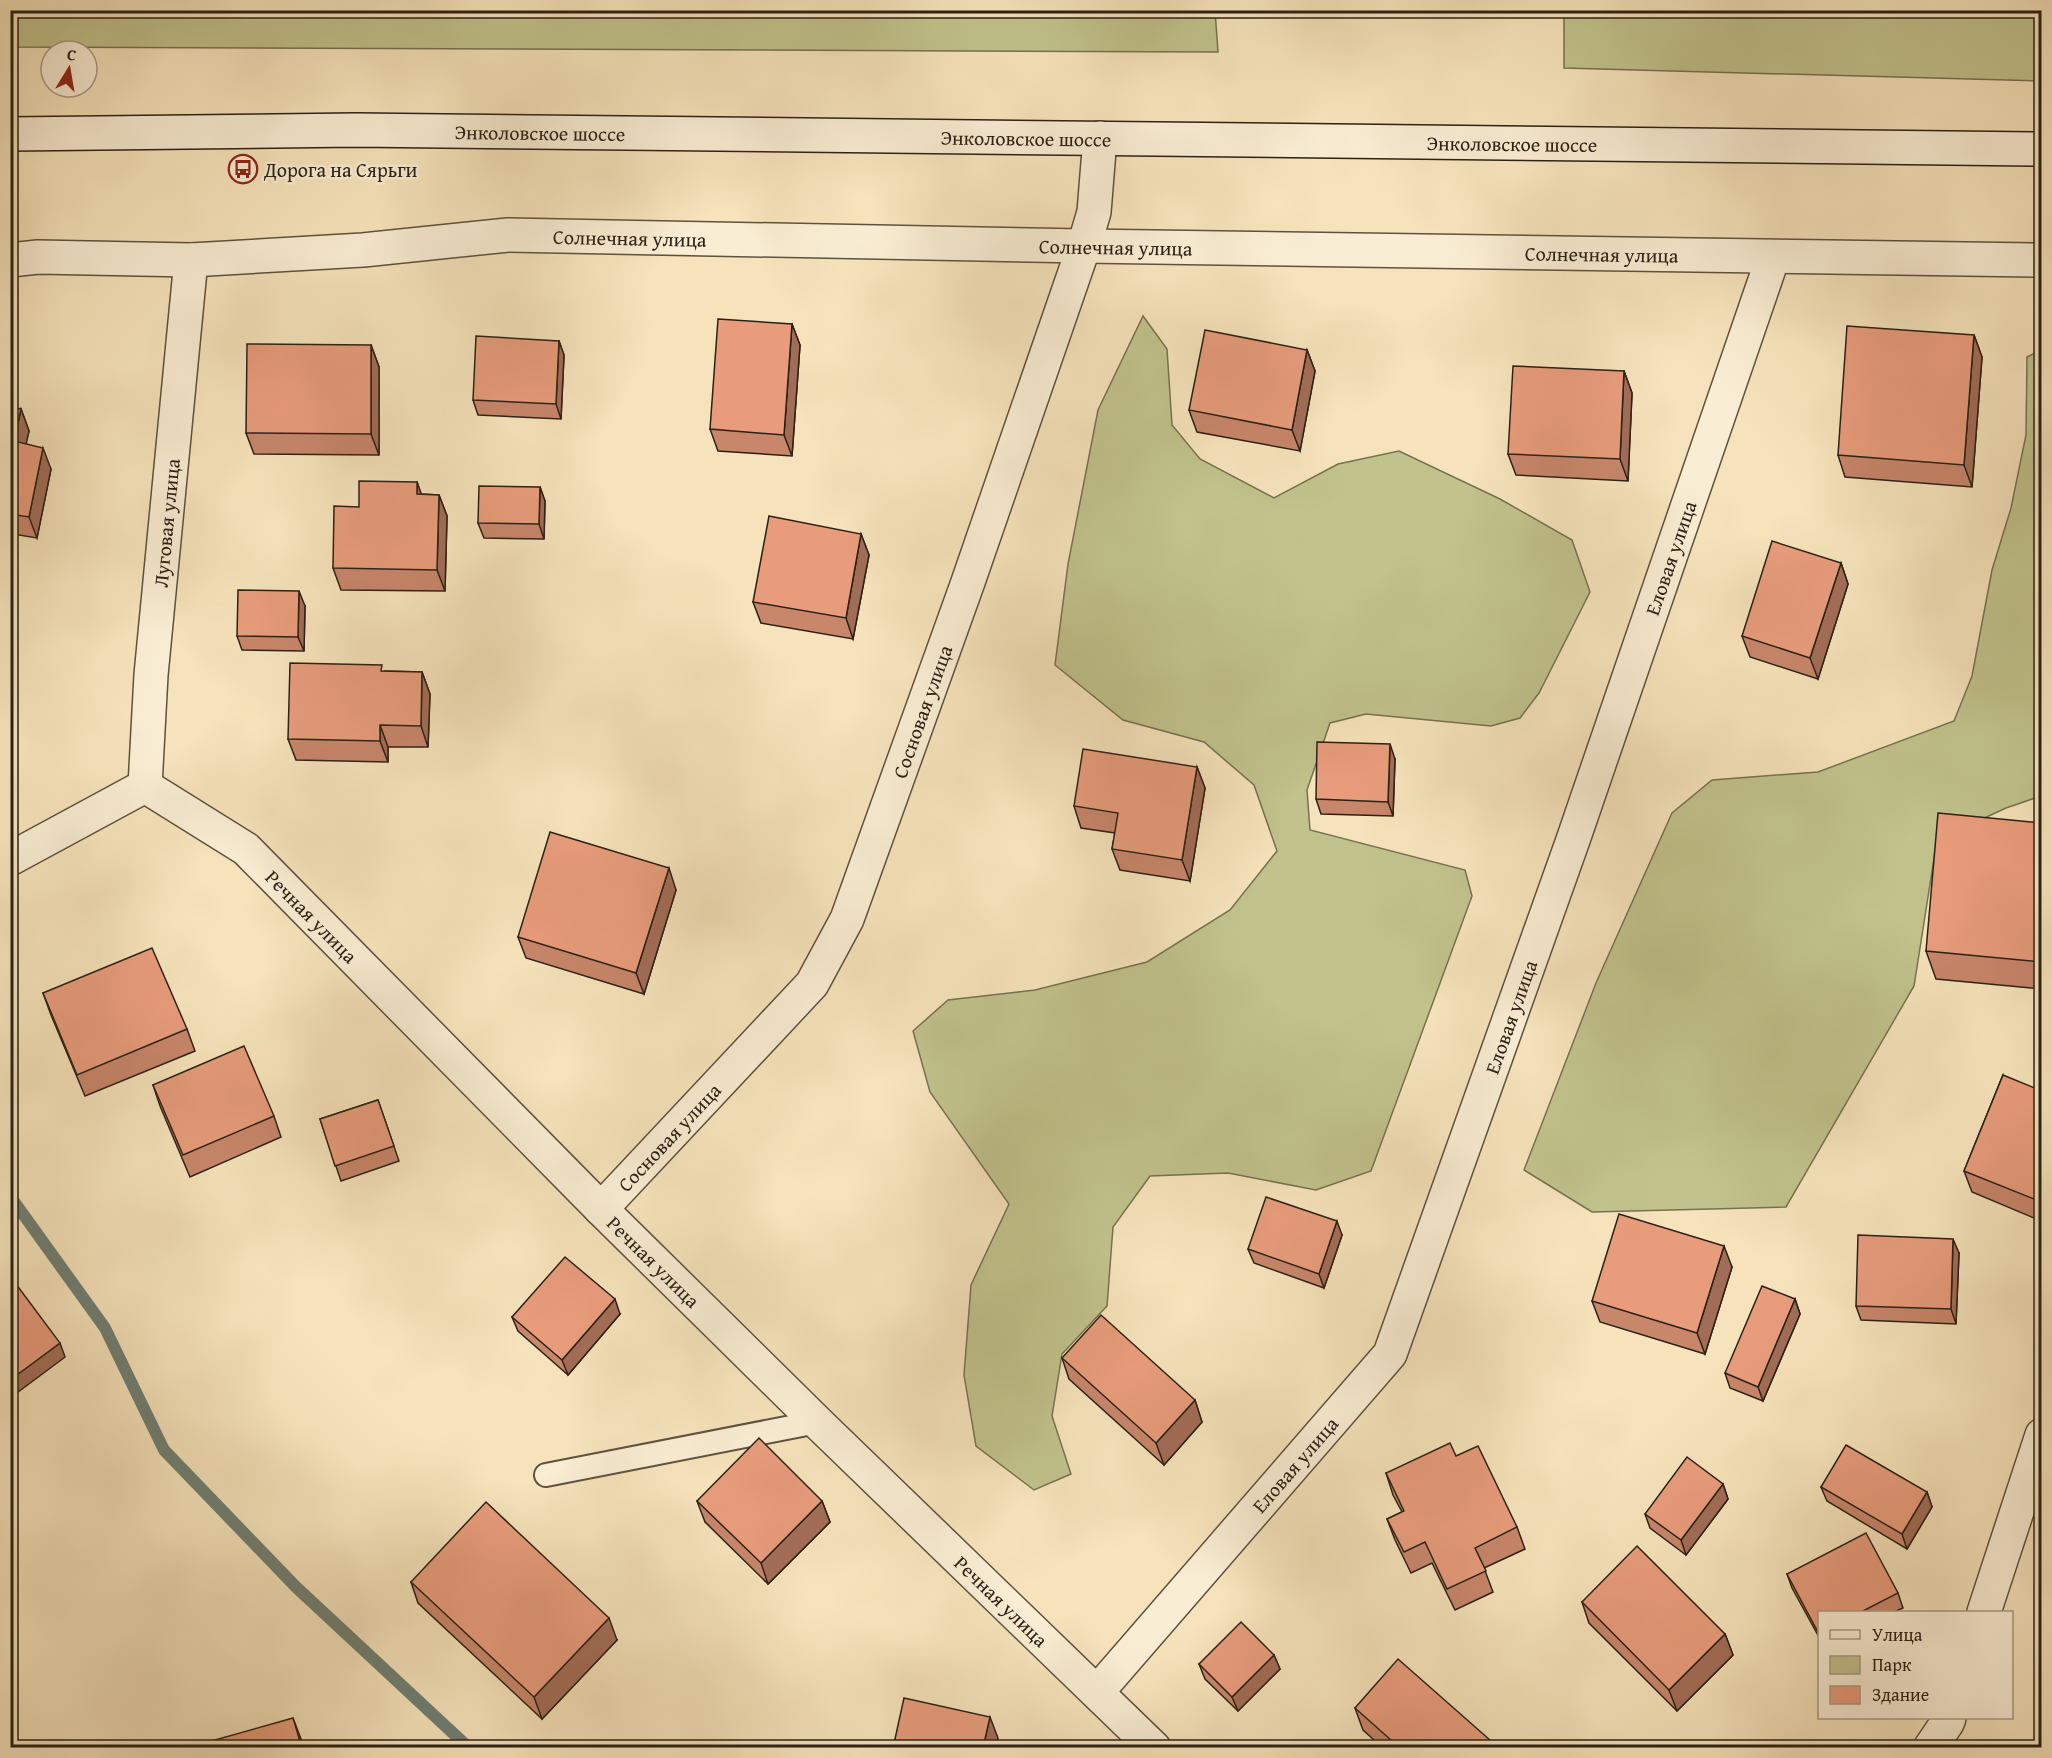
<svg xmlns="http://www.w3.org/2000/svg" width="2052" height="1758" font-family="'Gentium Book Plus',serif">
  <rect width="100%" height="100%" fill="#f6e3bb"/>
  <filter id="stains"><feTurbulence type="fractalNoise" baseFrequency=".00333" numOctaves="4"/><feColorMatrix values="0 0 0 0 .2 0 0 0 0 .09 0 0 0 0 .02 0 0 0 .5 -.17"/></filter>
  <radialGradient id="worn" r=".72"><stop offset=".6" stop-color="#630" stop-opacity="0"/><stop offset="1" stop-color="#630" stop-opacity=".3"/></radialGradient>
  <g fill="#c1c28c" stroke="#767251" stroke-width="1.5">
    <path d="M11,10H1215L1218,52L11,47Z"/>
    <path d="M1564,11H2041V81L1564,68Z"/>
    <path d="M1143,316L1167,349L1172,425L1200,459L1274,498L1338,464L1399,451L1500,499L1572,540L1590,592L1539,693L1520,718L1491,726L1366,714L1330,723L1307,790L1310,830L1465,870L1472,896L1371,1171L1316,1190L1228,1173L1150,1176L1113,1227L1107,1306L1062,1354L1052,1416L1071,1474L1034,1490L976,1446L964,1375L971,1285L1009,1204L930,1092L913,1031L948,1000L1035,990L1147,962L1230,910L1277,851L1254,785L1204,742L1123,720L1055,665L1068,564L1098,410Z"/>
    <path d="M2041,350V796L2006,808L1937,840L1914,986L1786,1207L1592,1212L1524,1170L1596,983L1672,813L1712,780L1818,772L1954,721L1972,676L1992,570L2011,508L2026,435L2027,357Z"/>
  </g>
  <g fill="none" stroke-linecap="round" stroke-linejoin="round">
    <path stroke="#6f7f74" stroke-width="12" d="M10,1196L105,1328L164,1450L296,1587L469,1748"/>
    <g stroke="#5e523f" stroke-width="26">
      <path id="service" d="M546,1475L817,1422"/>
    </g>
    <g stroke="#5e523f" stroke-width="36">
      <g id="minor">
        <path id="s1" d="M10,260L38,257L191,260L363,250L508,235L1084,246L2042,260"/>
        <path id="s2" d="M145,786L246,849L601,1209L817,1422L1154,1748"/>
        <path id="s3" d="M145,786L151,675L191,260"/>
        <path d="M10,859L145,786"/>
        <path id="s4" d="M601,1209L812,984L847,919L968,582L1084,246L1094,212L1100,138"/>
        <path d="M1984,1612L2042,1435"/>
        <path id="s5" d="M1098,1691L1390,1354L1573,840L1773,257"/>
        <path d="M1930,1748L1947,1723L1949,1718"/>
      </g>
    </g>
    <g stroke="#2b2116" stroke-width="36">
      <g id="secondary">
        <path id="s6" d="M10,134L356,130L2042,149"/>
      </g>
    </g>
    <use href="#service" stroke="#f9edd3" stroke-width="22"/>
    <use href="#minor" stroke="#f9edd3" stroke-width="33"/>
    <use href="#secondary" stroke="#f9edd3" stroke-width="33"/>
  </g>
  <g fill="#c8866b" stroke="#2b2116" stroke-width="1.5">
    <path d="M792,324L800,345L792,456L718,451L710,429Z"/>
    <path d="M1974,335L1982,357L1972,487L1845,477L1838,455Z"/>
    <path d="M559,341L564,355L561,419L478,415L473,400Z"/>
    <path d="M371,345L379,367V455L254,454L246,433Z"/>
    <path d="M1307,350L1315,371L1300,451L1197,432L1189,410Z"/>
    <path d="M1624,371L1632,393L1628,481L1516,475L1508,454Z"/>
    <path d="M10,407L21,409L29,431L26,443L51,469L37,538L13,534L10,545Z"/>
    <path d="M417,482L421,494L439,495L447,516L445,591L341,590L333,568L359,507Z"/>
    <path d="M540,487L545,501L544,539L484,538L478,523Z"/>
    <path d="M861,534L869,555L853,639L761,623L753,602Z"/>
    <path d="M1841,563L1848,584L1818,679L1750,657L1742,636Z"/>
    <path d="M305,606L304,651L242,650L237,636Z"/>
    <path d="M384,671L422,672L430,694L428,747H388V762L296,760L288,739Z"/>
    <path d="M1395,759L1393,816L1321,814L1316,799Z"/>
    <path d="M1197,767L1205,788L1190,881L1120,870L1112,849L1115,833L1081,828L1074,806Z"/>
    <path d="M2042,823V989L1936,979L1926,951Z"/>
    <path d="M676,890L644,994L526,958L518,937Z"/>
    <path d="M43,993L187,1029L195,1051L85,1096L51,1015Z"/>
    <path d="M2003,1075L2041,1221L1972,1192L1964,1171Z"/>
    <path d="M153,1085L274,1116L281,1137L190,1177L160,1106Z"/>
    <path d="M378,1100L399,1161L341,1181L320,1119Z"/>
    <path d="M1342,1235L1324,1288L1254,1263L1248,1249Z"/>
    <path d="M1959,1253L1956,1324L1861,1320L1856,1306Z"/>
    <path d="M1732,1267L1705,1354L1600,1322L1592,1301Z"/>
    <path d="M1795,1299L1800,1314L1763,1401L1730,1388L1725,1373Z"/>
    <path d="M620,1314L568,1375L518,1331L512,1317Z"/>
    <path d="M1062,1358L1195,1400L1202,1422L1164,1465L1069,1379Z"/>
    <path d="M1456,1456L1517,1527L1525,1549L1484,1568L1493,1592L1455,1610L1432,1563L1411,1573L1395,1540L1387,1519L1402,1512L1393,1495L1386,1473Z"/>
    <path d="M1723,1484L1728,1499L1686,1555L1650,1528L1645,1514Z"/>
    <path d="M1821,1487L1927,1492L1932,1507L1907,1549L1827,1501Z"/>
    <path d="M697,1501H822L830,1522L768,1584L705,1522Z"/>
    <path d="M1787,1574L1898,1593L1903,1608L1894,1612H1820V1639L1792,1588Z"/>
    <path d="M411,1582L617,1640L542,1719L418,1603Z"/>
    <path d="M1582,1602L1725,1634L1733,1655L1677,1711L1589,1623Z"/>
    <path d="M1274,1655L1280,1669L1238,1711L1205,1679L1199,1664Z"/>
    <path d="M1355,1708L1499,1748H1383L1363,1730Z"/>
  </g>
  <g fill="#a26d57" stroke="#2b2116" stroke-width="1.5">
    <path d="M792,324L800,345L792,456L784,435Z"/>
    <path d="M1974,335L1982,357L1972,487L1964,465Z"/>
    <path d="M559,341L564,355L561,419L556,404Z"/>
    <path d="M371,345L379,367V455L371,434Z"/>
    <path d="M1307,350L1315,371L1300,451L1292,430Z"/>
    <path d="M1624,371L1632,393L1628,481L1620,459Z"/>
    <path d="M21,409L29,431L22,462L14,441Z"/>
    <path d="M43,448L51,469L37,538L29,517Z"/>
    <path d="M417,482L425,504L417,494Z"/>
    <path d="M540,487L545,501L544,539L539,524Z"/>
    <path d="M439,495L447,516L445,591L437,570Z"/>
    <path d="M10,528L13,534L10,545Z"/>
    <path d="M861,534L869,555L853,639L846,618Z"/>
    <path d="M1841,563L1848,584L1818,679L1810,658Z"/>
    <path d="M299,591L305,606L304,651L298,637Z"/>
    <path d="M422,672L430,694L428,747L421,726Z"/>
    <path d="M380,725L388,747V762L380,741Z"/>
    <path d="M1390,744L1395,759L1393,816L1388,802Z"/>
    <path d="M1197,767L1205,788L1190,881L1182,860Z"/>
    <path d="M669,868L676,890L644,994L636,973Z"/>
    <path d="M2042,1180V1220L2034,1199Z"/>
    <path d="M1337,1221L1342,1235L1324,1288L1319,1274Z"/>
    <path d="M1953,1239L1959,1253L1956,1324L1951,1309Z"/>
    <path d="M1724,1246L1732,1267L1705,1354L1697,1333Z"/>
    <path d="M615,1299L620,1314L568,1375L562,1360Z"/>
    <path d="M1795,1299L1800,1314L1763,1401L1758,1387Z"/>
    <path d="M60,1343L65,1357L10,1398V1380Z"/>
    <path d="M1195,1400L1202,1422L1164,1465L1156,1443Z"/>
    <path d="M1723,1484L1728,1499L1686,1555L1681,1540Z"/>
    <path d="M1927,1492L1932,1507L1907,1549L1902,1534Z"/>
    <path d="M822,1501L830,1522L768,1584L761,1563Z"/>
    <path d="M609,1618L617,1640L542,1719L534,1697Z"/>
    <path d="M1725,1634L1733,1655L1677,1711L1669,1690Z"/>
    <path d="M1274,1655L1280,1669L1238,1711L1232,1697Z"/>
    <path d="M990,1717L998,1738L996,1748H983Z"/>
    <path d="M293,1718L301,1739L303,1748H302Z"/>
  </g>
  <g fill="#e89c7c" stroke="#2b2116" stroke-width="1.5">
    <path d="M718,319L792,324L784,435L710,429Z"/>
    <path d="M1847,326L1974,335L1964,465L1838,455Z"/>
    <path d="M1205,330L1307,350L1292,430L1189,410Z"/>
    <path d="M476,336L559,341L556,404L473,400Z"/>
    <path d="M247,344L371,345V434L246,433Z"/>
    <path d="M1513,366L1624,371L1620,459L1508,454Z"/>
    <path d="M10,407L21,409L14,441L43,448L29,517L10,514Z"/>
    <path d="M359,481L417,482V494L439,495L437,570L333,568L334,506L359,507Z"/>
    <path d="M479,486L540,487L539,524L478,523Z"/>
    <path d="M769,516L861,534L846,618L753,602Z"/>
    <path d="M1772,541L1841,563L1810,658L1742,636Z"/>
    <path d="M238,590L299,591L298,637L237,636Z"/>
    <path d="M290,663L382,665L381,671L422,672L421,726L380,725V741L288,739Z"/>
    <path d="M1317,742L1390,744L1388,802L1316,799Z"/>
    <path d="M1083,749L1197,767L1182,860L1112,849L1118,813L1074,806Z"/>
    <path d="M1938,813L2042,823V962L1926,951Z"/>
    <path d="M550,832L669,868L636,973L518,937Z"/>
    <path d="M152,948L187,1029L77,1075L43,993Z"/>
    <path d="M244,1046L274,1116L183,1155L153,1085Z"/>
    <path d="M2003,1075L2042,1091V1180L2034,1199L1964,1171Z"/>
    <path d="M378,1100L394,1146L335,1166L320,1119Z"/>
    <path d="M1266,1197L1337,1221L1319,1274L1248,1249Z"/>
    <path d="M1619,1214L1724,1246L1697,1333L1592,1301Z"/>
    <path d="M1858,1235L1953,1239L1951,1309L1856,1306Z"/>
    <path d="M565,1257L615,1299L562,1360L512,1317Z"/>
    <path d="M10,1276L60,1343L10,1380Z"/>
    <path d="M1762,1286L1795,1299L1758,1387L1725,1373Z"/>
    <path d="M1101,1315L1195,1400L1156,1443L1062,1358Z"/>
    <path d="M759,1438L822,1501L761,1563L697,1501Z"/>
    <path d="M1450,1443L1456,1456L1478,1446L1517,1527L1475,1548L1486,1571L1447,1589L1425,1542L1404,1552L1387,1519L1404,1511L1386,1473Z"/>
    <path d="M1846,1445L1927,1492L1902,1534L1821,1487Z"/>
    <path d="M1687,1457L1723,1484L1681,1540L1645,1514Z"/>
    <path d="M486,1502L609,1618L534,1697L411,1582Z"/>
    <path d="M1866,1533L1898,1593L1861,1612H1820L1819,1634L1787,1574Z"/>
    <path d="M1637,1546L1725,1634L1669,1690L1582,1602Z"/>
    <path d="M1241,1622L1274,1655L1232,1697L1199,1664Z"/>
    <path d="M1398,1659L1499,1748H1400L1355,1708Z"/>
    <path d="M904,1698L990,1717L983,1748H893Z"/>
    <path d="M293,1718L302,1748H198L197,1745Z"/>
  </g>
  <defs>
    <g id="bus-ring" transform="scale(1.5)"><circle r="9.5" fill="#f9edd3" stroke="#8f2418" stroke-width="1.5"/><path d="M-5-6H5V4H4V6H2V4H-2V6H-4V4H-5ZM-3.5-4V0h7V-4ZM-3.5 1.2v1.5H-2V1.2ZM2 1.2v1.5H3.5V1.2Z" fill="#8f2418"/></g>
  </defs>
  <g fill-rule="evenodd">
    <use href="#bus-ring" x="243" y="169"/>
  </g>
  <g text-anchor="middle" dominant-baseline="central" stroke-width="5" stroke-linejoin="round" paint-order="stroke">
    <g font-size="20" fill="#2b2116" stroke="#f9edd3">
      <text stroke="none"><textPath href="#s6" startOffset="530">Энколовское шоссе</textPath></text>
      <text stroke="none"><textPath href="#s6" startOffset="1016">Энколовское шоссе</textPath></text>
      <text stroke="none"><textPath href="#s6" startOffset="1502">Энколовское шоссе</textPath></text>
      <text stroke="none"><textPath href="#s1" startOffset="621">Солнечная улица</textPath></text>
      <text stroke="none"><textPath href="#s1" startOffset="1107">Солнечная улица</textPath></text>
      <text stroke="none"><textPath href="#s1" startOffset="1593">Солнечная улица</textPath></text>
      <text stroke="none"><textPath href="#s3" startOffset="264">Луговая улица</textPath></text>
      <text stroke="none"><textPath href="#s5" startOffset="1290">Еловая улица</textPath></text>
      <text stroke="none"><textPath href="#s4" startOffset="603">Сосновая улица</textPath></text>
      <text stroke="none"><textPath href="#s2" startOffset="213">Речная улица</textPath></text>
      <text stroke="none"><textPath href="#s5" startOffset="804">Еловая улица</textPath></text>
      <text stroke="none"><textPath href="#s4" startOffset="99">Сосновая улица</textPath></text>
      <text stroke="none"><textPath href="#s2" startOffset="699">Речная улица</textPath></text>
      <text stroke="none"><textPath href="#s5" startOffset="300">Еловая улица</textPath></text>
      <text stroke="none"><textPath href="#s2" startOffset="1185">Речная улица</textPath></text>
    </g>
    <g font-size="20" fill="#2b2116" stroke="#f9edd3" text-anchor="start">
      <text x="264" y="169">Дорога на Сярьги</text>
    </g>
  </g>
  <rect width="2052" height="1758" fill="none" stroke="#f6e3bb" stroke-width="36"/>
  <rect x="12" y="12" width="2028" height="1734" fill="none" stroke="#2b2116" stroke-width="3"/>
  <rect x="18" y="18" width="2016" height="1722" fill="none" stroke="#2b2116" stroke-width="1.5"/>
  <rect x="1818" y="1611" width="195" height="108" fill="#f9edd3" stroke="#a79b87" stroke-width="1.5"/>
  <rect x="1830" y="1630" width="30" height="9" fill="#f9edd3" stroke="#a79b87" stroke-width="1.5"/>
  <text x="1872" y="1641" font-size="18" fill="#2b2116">Улица</text>
  <rect x="1830" y="1656" width="30" height="18" fill="#c1c28c" stroke="#a79b87" stroke-width="1.5"/>
  <text x="1872" y="1671" font-size="18" fill="#2b2116">Парк</text>
  <rect x="1830" y="1686" width="30" height="18" fill="#e89c7c" stroke="#a79b87" stroke-width="1.5"/>
  <text x="1872" y="1701" font-size="18" fill="#2b2116">Здание</text>
  <g transform="translate(69 69) rotate(11)"><circle r="28" fill="#f9edd3" stroke="#a79b87" stroke-width="1.5"/>
  <path d="M0-4.5L10 22L0 15L-10 22Z" fill="#8f2418"/>
  <text y="-9" font-size="16" font-weight="bold" text-anchor="middle" fill="#2b2116">С</text>
  </g>
  <rect width="100%" height="100%" filter="url(#stains)"/>
  <rect width="100%" height="100%" fill="url(#worn)"/>
</svg>
